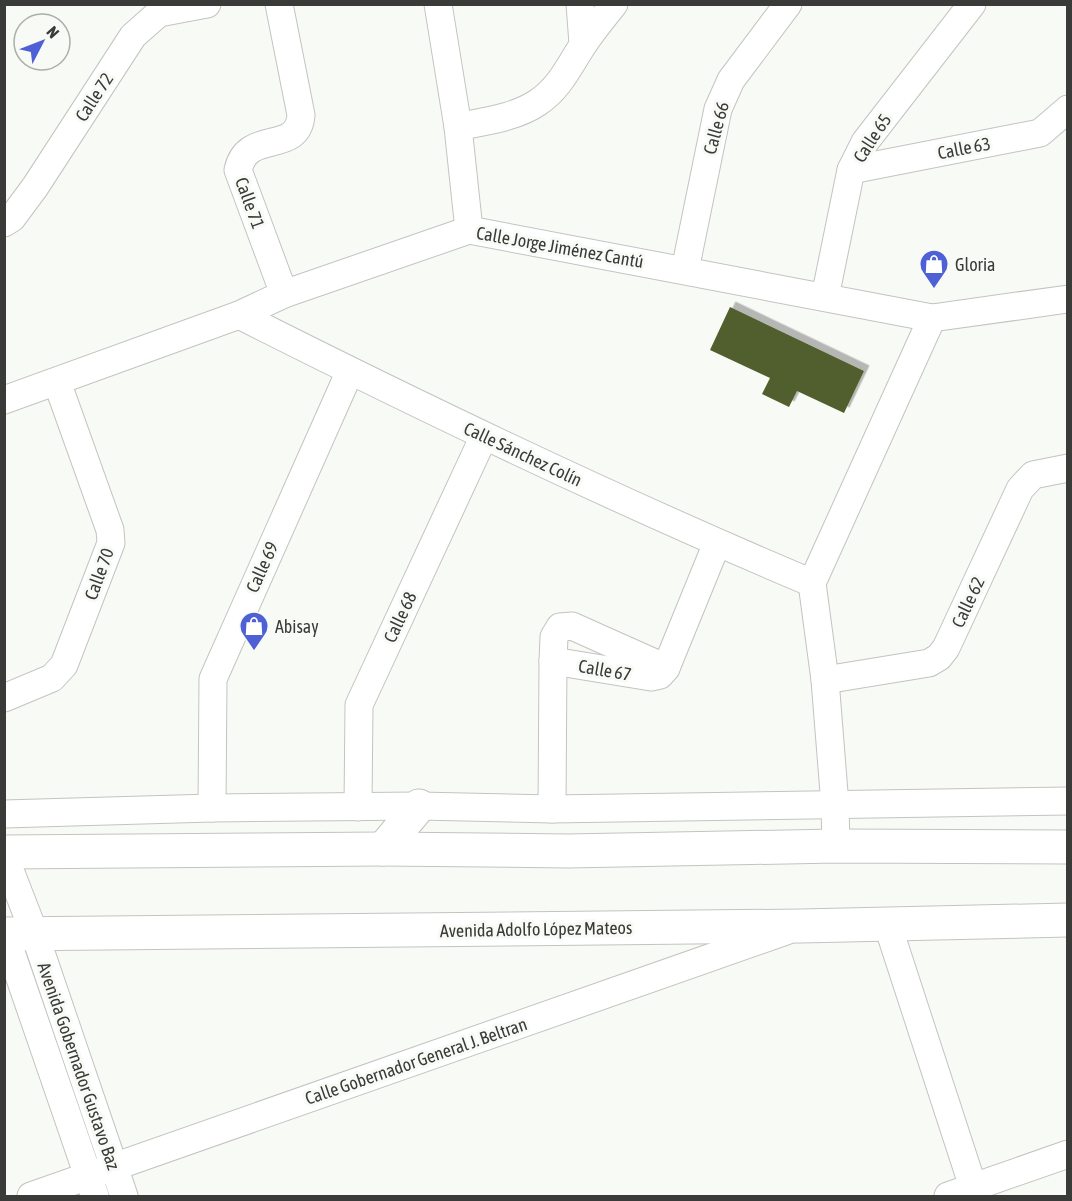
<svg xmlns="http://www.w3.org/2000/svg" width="1072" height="1201" font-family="'Asap Condensed',sans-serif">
  <defs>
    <filter id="shadow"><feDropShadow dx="5.5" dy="-5.5" stdDeviation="0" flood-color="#0004"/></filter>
  </defs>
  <rect width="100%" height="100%" fill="#f8faf6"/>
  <path fill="#515f2d" filter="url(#shadow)" d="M730,307L864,371L844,413L797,391L789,407L762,394L770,378L710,350Z"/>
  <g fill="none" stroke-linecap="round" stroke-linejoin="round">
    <g stroke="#c3c4c0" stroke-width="29">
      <g id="minor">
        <path d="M279,4L301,115C298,156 247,128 238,170L284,294"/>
        <path d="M438,4L458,127L469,230"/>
        <path d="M580,4L583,44"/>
        <path d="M458,127C485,121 514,118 537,103C560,88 569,66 583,45C592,31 603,18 614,4"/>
        <path d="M851,170L1040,133L1068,109"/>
        <path d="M4,223L12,218L35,187L133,36L159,13L207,4"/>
        <path d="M685,270L718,109L731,80L788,4"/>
        <path d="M825,297L851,170L865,142L972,4"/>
        <path d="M239,315C427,410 617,501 812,583"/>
        <path d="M4,400L239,315L284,294L469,230L932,318L1068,299"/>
        <path d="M553,661L554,637L560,627L572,626L666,668"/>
        <path d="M825,680L929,663L939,657L946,648L1020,489L1033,475L1068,468"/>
        <path d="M4,698L52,678L64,665L111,543L110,530L57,382"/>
        <path d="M358,807L359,705L484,436"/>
        <path d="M212,808L213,679L350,371"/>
        <path d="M552,809L553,661L651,677L660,675L666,668L717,543"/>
        <path d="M4,814L212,808L419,806L552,809L1068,801"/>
        <path d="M836,846L835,805L825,680L812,583L932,318"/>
        <path d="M4,855L35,935L124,1196"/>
        <path d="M887,923L976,1196"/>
        <path d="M4,932L95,1196"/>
        <path d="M31,1196L786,931"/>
        <path d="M948,1196L1068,1154"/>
      </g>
    </g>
    <g stroke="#c3c4c0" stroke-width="35">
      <g id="major">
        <path d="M383,849L419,806"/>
        <path d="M4,852L383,849L568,851L836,846L1068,847"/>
        <path d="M4,934L801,926L1068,920"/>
      </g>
    </g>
    <use href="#minor" stroke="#fff" stroke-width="27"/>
    <use href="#major" stroke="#fff" stroke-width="33"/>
  </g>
  <defs>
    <g id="shop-pin" transform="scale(1.5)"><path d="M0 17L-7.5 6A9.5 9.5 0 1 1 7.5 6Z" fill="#4e60d5" stroke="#f8faf6"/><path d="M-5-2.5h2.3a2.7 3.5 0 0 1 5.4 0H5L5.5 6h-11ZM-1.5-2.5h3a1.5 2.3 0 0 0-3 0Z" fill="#fff"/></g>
  </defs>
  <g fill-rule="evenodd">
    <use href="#shop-pin" x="934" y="264"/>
    <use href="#shop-pin" x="254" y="626"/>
  </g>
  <g text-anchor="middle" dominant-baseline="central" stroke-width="6" stroke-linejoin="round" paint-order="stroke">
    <g font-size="18" fill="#3a3b39" stroke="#f8faf6">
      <text transform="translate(94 97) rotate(-57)">Calle 72</text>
      <text transform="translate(716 128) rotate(-75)">Calle 66</text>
      <text transform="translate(872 138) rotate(-57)">Calle 65</text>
      <text transform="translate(964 148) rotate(-11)">Calle 63</text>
      <text transform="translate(250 203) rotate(70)">Calle 71</text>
      <text transform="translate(560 247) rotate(10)">Calle Jorge Jiménez Cantú</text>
      <text transform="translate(523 454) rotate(25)">Calle Sánchez Colín</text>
      <text transform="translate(262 567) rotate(-66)">Calle 69</text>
      <text transform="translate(99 574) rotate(-70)">Calle 70</text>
      <text transform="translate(968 602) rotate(-65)">Calle 62</text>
      <text transform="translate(400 617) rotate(-65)">Calle 68</text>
      <text transform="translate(605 670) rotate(10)">Calle 67</text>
      <text transform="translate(536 929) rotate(-1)">Avenida Adolfo López Mateos</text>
      <text transform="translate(416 1061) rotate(-19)">Calle Gobernador General J. Beltran</text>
      <text transform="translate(79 1066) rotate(71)">Avenida Gobernador Gustavo Baz</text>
    </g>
    <g font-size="18" fill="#3a3b39" stroke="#f8faf6" text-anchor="start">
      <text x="955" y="264">Gloria</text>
      <text x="275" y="626">Abisay</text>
    </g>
  </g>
  <rect width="1072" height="1201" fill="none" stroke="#3a3b39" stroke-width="12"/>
  <g transform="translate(42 42) rotate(48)"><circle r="28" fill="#f8faf6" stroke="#acaeaa" stroke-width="1.5"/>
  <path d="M0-4.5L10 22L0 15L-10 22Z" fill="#4e60d5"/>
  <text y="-9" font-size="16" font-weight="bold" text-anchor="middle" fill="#3a3b39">N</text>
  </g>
</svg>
